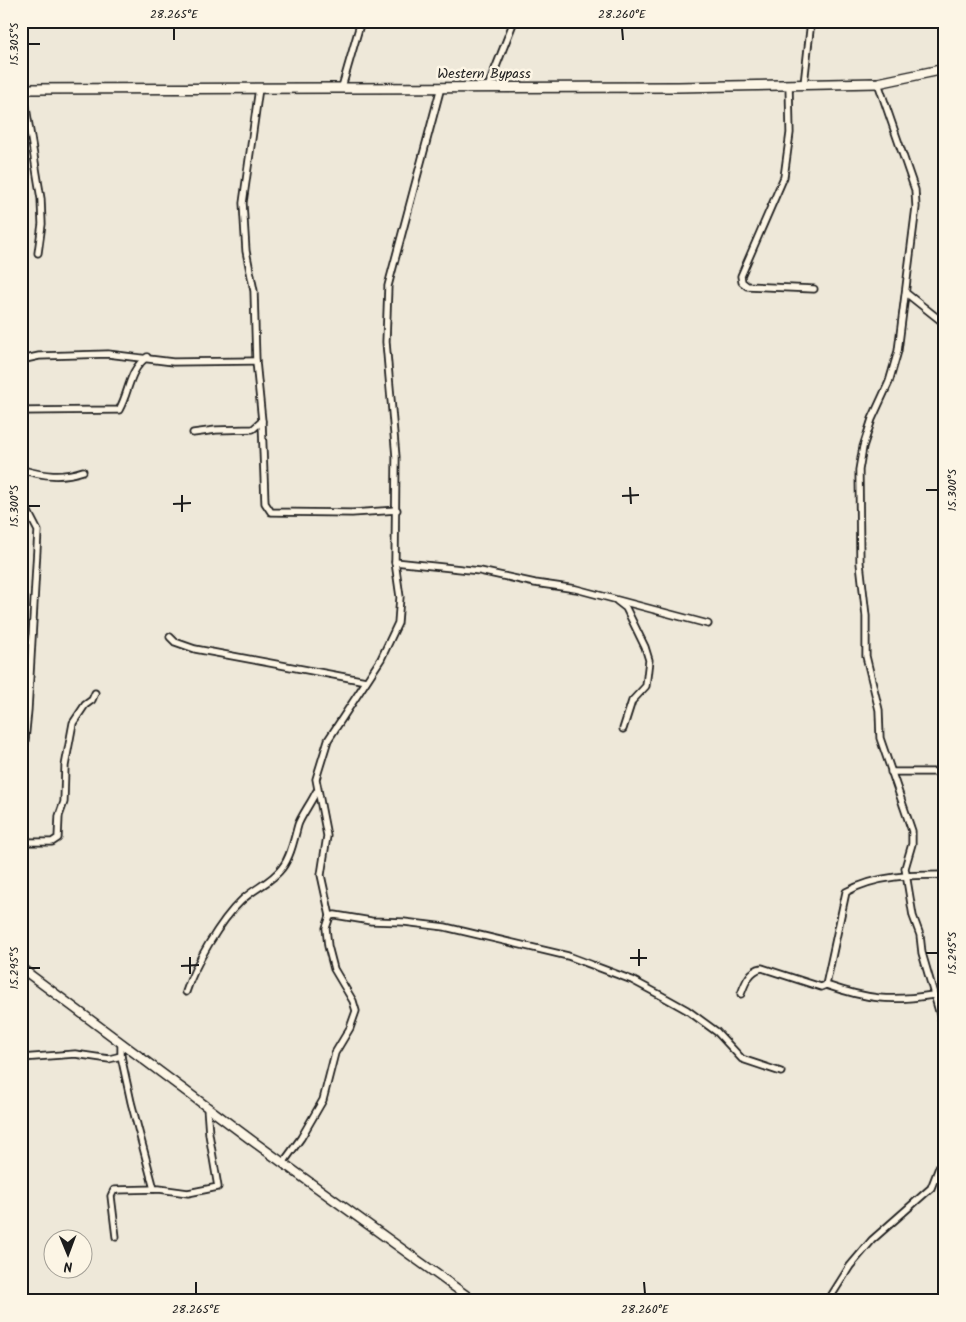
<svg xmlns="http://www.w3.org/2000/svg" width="966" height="1322" font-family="Kalam,sans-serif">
  <rect width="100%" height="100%" fill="#eee8d9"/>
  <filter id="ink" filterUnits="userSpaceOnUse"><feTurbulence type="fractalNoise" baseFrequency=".02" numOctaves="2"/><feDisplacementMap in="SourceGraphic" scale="10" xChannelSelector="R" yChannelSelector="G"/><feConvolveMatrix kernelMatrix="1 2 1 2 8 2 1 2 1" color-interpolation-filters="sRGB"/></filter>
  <g filter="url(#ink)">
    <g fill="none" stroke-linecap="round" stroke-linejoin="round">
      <g stroke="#1c1c1c" stroke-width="9">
        <g id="minor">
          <path d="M878,83L915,190L916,207L898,351L889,382L872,419L863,447L859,470L860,563L866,616V656L879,710L880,738L912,831V844L905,868L913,916L920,935L922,953L945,1032"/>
          <path d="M789,84L790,133L784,177L741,276L742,282L747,286L814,289"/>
          <path d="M804,84L811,21"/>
          <path d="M342,87L361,21"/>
          <path d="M488,87L514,21"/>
          <path d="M23,89L41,199L42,224L38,253"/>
          <path d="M906,293L945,324"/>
          <path d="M21,360L39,356L108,354L173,362L256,361"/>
          <path d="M21,411L119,410C130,391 128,371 147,357"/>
          <path d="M262,421L265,503L271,512L352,513L397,510"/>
          <path d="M193,433L216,430L253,429L262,421L256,361L254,291L246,251L243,203L259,88"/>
          <path d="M21,465L23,470C44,476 62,478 83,471"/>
          <path d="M395,562L480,571L535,583L576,589L708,624"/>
          <path d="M617,601L626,608L645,647L649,660L646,686L632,701L623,729"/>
          <path d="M170,637L175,642L195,649L366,681"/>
          <path d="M891,772H945"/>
          <path d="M21,782L28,710L38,531L22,500L23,470"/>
          <path d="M21,842H52L58,838L59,816L64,802L65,766L73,723L85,705L92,700L95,693"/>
          <path d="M330,916L335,915L371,921L404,922L445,927L568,956L632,980L662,996L687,1010L717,1032L742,1059L781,1072"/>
          <path d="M826,985C867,999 890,1002 933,995"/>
          <path d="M186,992C195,964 220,921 241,901C254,888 271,883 282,868C291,856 294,839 298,825C300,818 312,801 316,792"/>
          <path d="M741,994C745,983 750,970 762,968L821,987L826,985L846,892C876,875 912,875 945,875"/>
          <path d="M121,1043V1056L131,1102L154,1189"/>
          <path d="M21,1058L75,1054L109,1059L121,1056"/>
          <path d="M283,1163L301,1138L323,1100L335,1053L350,1028L356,1011L353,1001L334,969L328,946L326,928L330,916L321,875L327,836L316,779L328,740L381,659L398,623L400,597L395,562L396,457L386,342L388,286L441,87"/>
          <path d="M936,1178L945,1182"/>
          <path d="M116,1237L111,1196L114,1190L159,1189L188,1193L218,1187L209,1134L207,1107"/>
          <path d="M828,1301L850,1266L872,1240L931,1188L945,1152"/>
        </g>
      </g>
      <g stroke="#1c1c1c" stroke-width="11">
        <path id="tertiary" d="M21,968L254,1142L474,1301"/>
      </g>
      <g stroke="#1c1c1c" stroke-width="12">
        <path id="primary" d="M21,89L678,87L878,83L945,69"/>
      </g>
      <use href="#minor" stroke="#fcf5e5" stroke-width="5.5"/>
      <use href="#tertiary" stroke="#fcf5e5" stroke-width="8"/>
      <use href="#primary" stroke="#fcf5e5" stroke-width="9"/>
    </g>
  </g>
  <path fill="none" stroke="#1c1c1c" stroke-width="2" d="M174,28V40M622,28L623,40M28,44H40M630,487L631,504M926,490H938M182,495V512M622,496L639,495M173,504L191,503M28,506H40M639,949V966M926,953H938M190,957V974M630,958H647M181,966L199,965M28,968H40M196,1282V1294M644,1282L645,1294"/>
  <g text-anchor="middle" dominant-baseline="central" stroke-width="5" stroke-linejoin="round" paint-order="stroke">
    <g font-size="14" fill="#1c1c1c" stroke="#fcf5e5">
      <text x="484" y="74">Western Bypass</text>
    </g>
  </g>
  <rect width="966" height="1322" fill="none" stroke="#fcf5e5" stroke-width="55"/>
  <g transform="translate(68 1254) rotate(179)"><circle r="24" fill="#fcf5e5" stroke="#a29e95"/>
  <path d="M0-4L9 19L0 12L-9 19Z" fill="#1c1c1c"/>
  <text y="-8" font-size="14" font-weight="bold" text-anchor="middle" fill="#1c1c1c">N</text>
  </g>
  <rect x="28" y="28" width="910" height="1266" fill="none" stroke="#1c1c1c" stroke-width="2"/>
  <g font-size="12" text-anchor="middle" fill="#1c1c1c">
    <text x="174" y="18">28.265°E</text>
    <text x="622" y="18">28.260°E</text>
    <text transform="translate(14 44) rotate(-90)" y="4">15.305°S</text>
    <text transform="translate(952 490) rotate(-90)" y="4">15.300°S</text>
    <text transform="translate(14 506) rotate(-90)" y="4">15.300°S</text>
    <text transform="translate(952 953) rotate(-90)" y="4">15.295°S</text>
    <text transform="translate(14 968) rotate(-90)" y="4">15.295°S</text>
    <text x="196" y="1313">28.265°E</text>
    <text x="645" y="1313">28.260°E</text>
  </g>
</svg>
